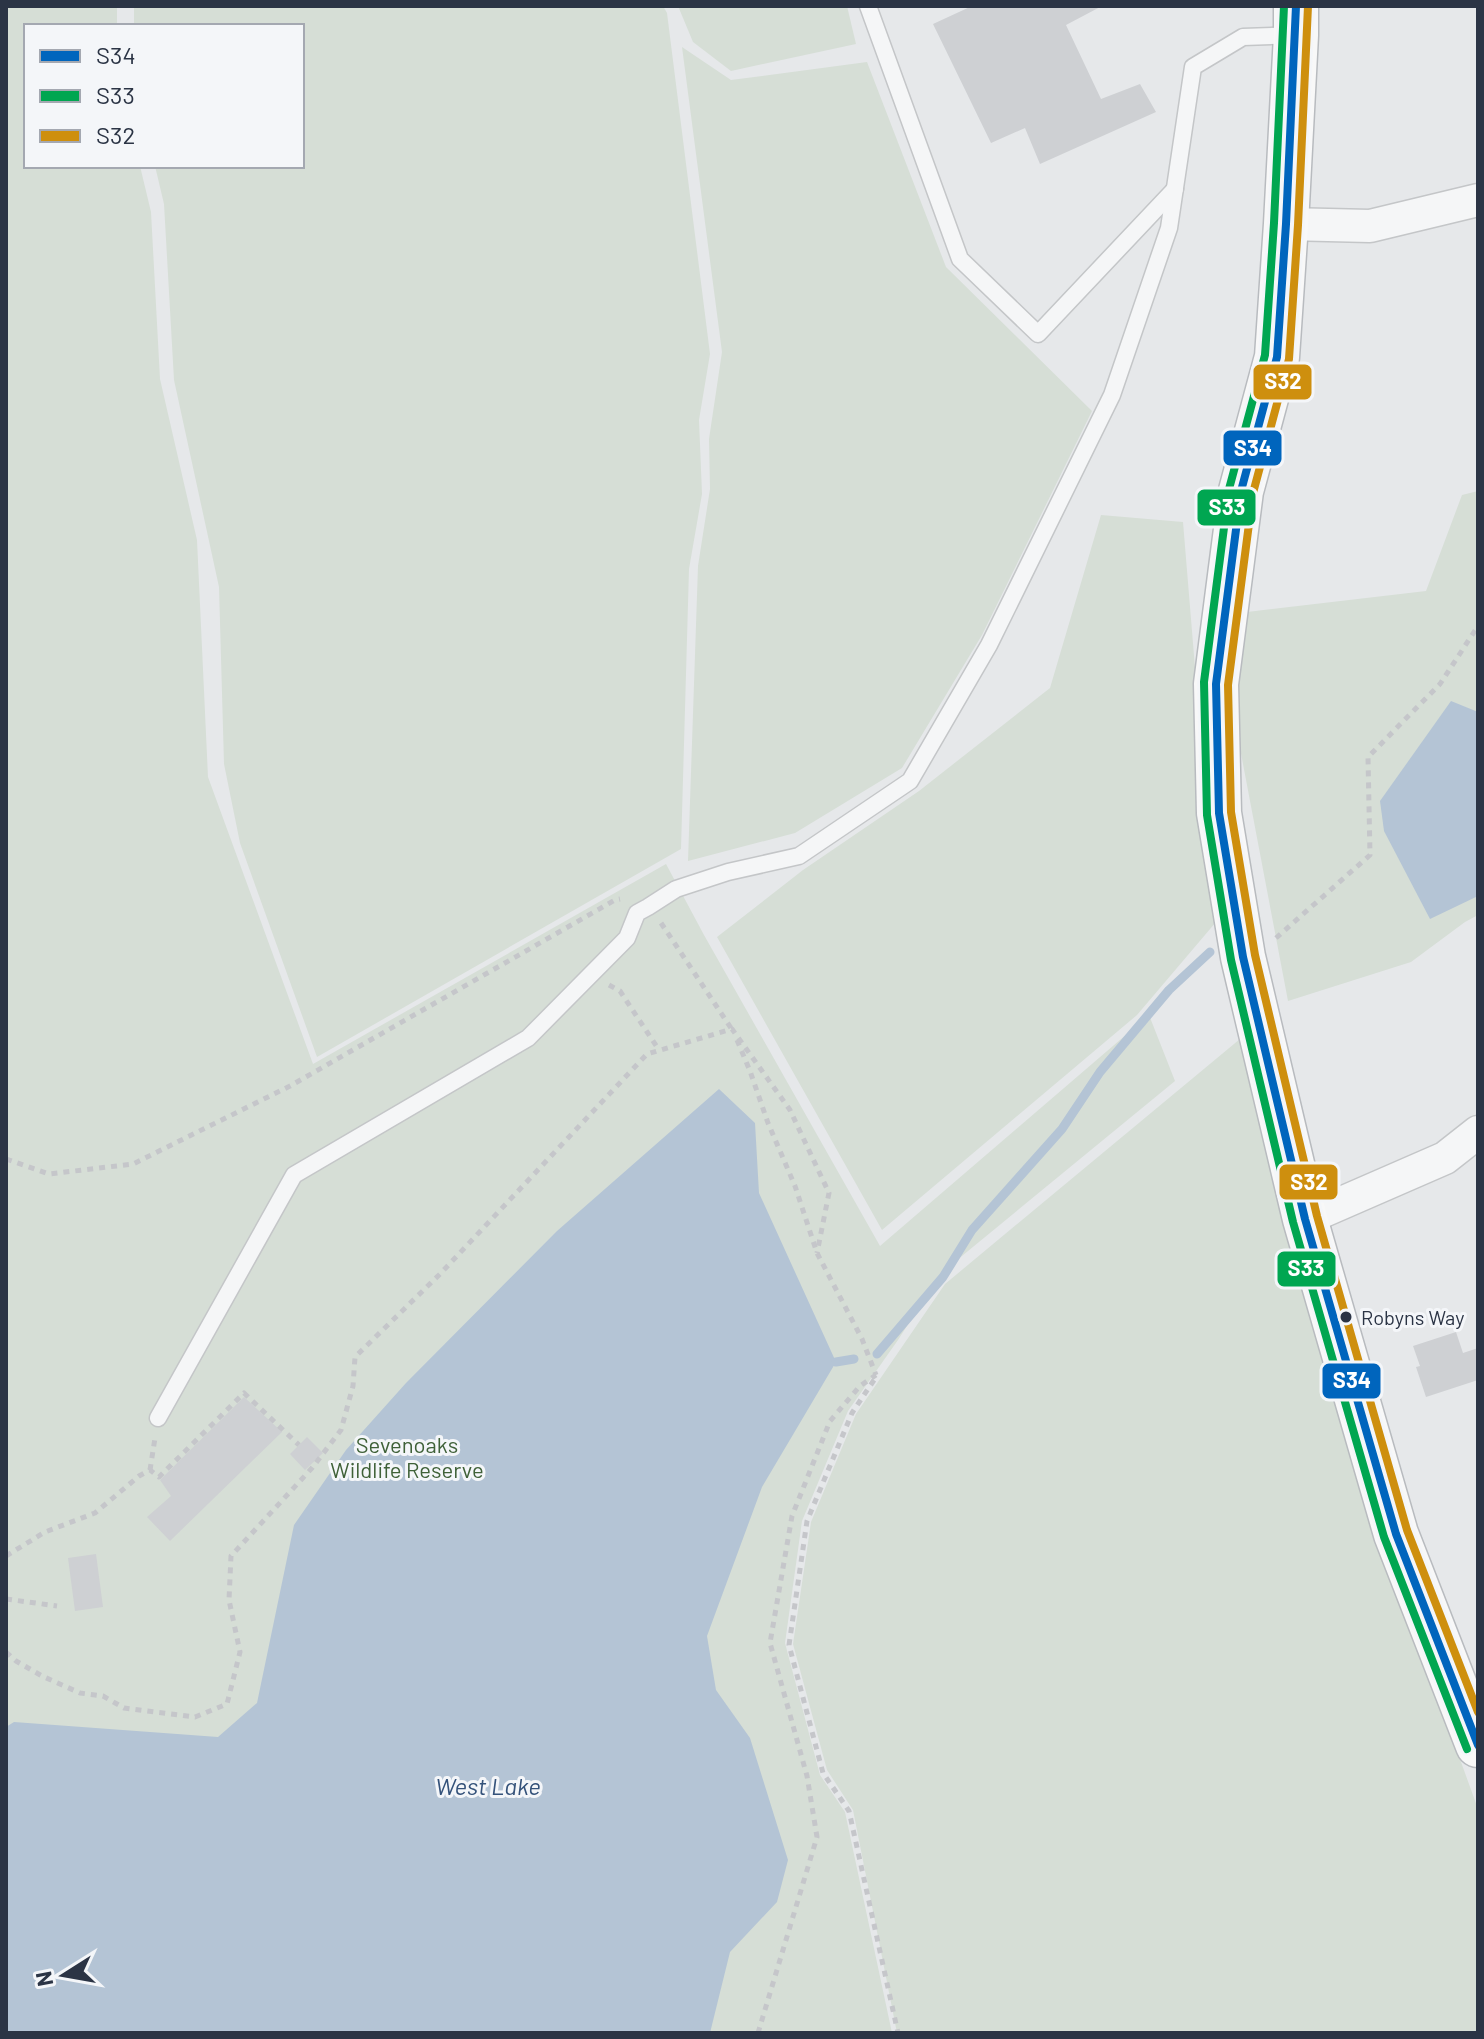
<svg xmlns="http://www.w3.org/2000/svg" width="1484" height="2039" font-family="Barlow,sans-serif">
  <rect width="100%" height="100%" fill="#e6e8ea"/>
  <g fill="#d6ded6">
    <path d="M6,6H117V26H26V166H140L151,212L160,379L197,540L208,777L313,1064L666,864L704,935L880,1246L1149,1015L1175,1081L940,1274L898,1340L848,1411L802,1521L785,1643L820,1775L845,1812L892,2033H6Z"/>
    <path d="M134,6H663L667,13L710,354L699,420L702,494L689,569L681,849L317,1057L240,843L224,764L219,587L174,380L164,204L155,166H302V26H134Z"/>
    <path d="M678,6H847L856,44L731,71L693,42Z"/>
    <path d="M682,47L731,80L867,62L946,267L1092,411L982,635L902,768L795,833L688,861L698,566L710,489L709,439L722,352Z"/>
    <path d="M1478,491V915L1465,922L1411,962L1288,1001L1228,685L1247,612L1426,591L1462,495Z"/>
    <path d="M1101,515L1183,522L1216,922L1137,1015L882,1230L717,937L803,870L919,791L1050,688Z"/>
    <path d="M1240,1039L1357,1474L1478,1809V2033H897L853,1810L827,1770L793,1644L811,1522L856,1414L945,1284Z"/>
  </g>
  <g fill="#b4c4d5">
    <path d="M1451,701L1478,712V896L1430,919L1384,831L1380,801Z"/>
    <path d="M719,1089L755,1123L759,1193L836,1362L762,1487L707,1636L716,1690L750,1738L788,1860L777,1902L730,1952L710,2033H6V1727L14,1722L218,1737L257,1703L294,1525L346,1450L406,1383L557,1231Z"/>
  </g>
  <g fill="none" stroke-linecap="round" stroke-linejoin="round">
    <g stroke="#b4c4d5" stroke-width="9">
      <path d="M877,1354L943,1277L972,1230L1062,1129L1100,1072L1169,990L1210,952"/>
      <path d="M836,1362L854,1359"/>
    </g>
  </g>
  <g fill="#ced0d3">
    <path d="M972,6H1102L1066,25L1101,99L1140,84L1156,112L1040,164L1025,128L991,143L933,24Z"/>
    <path d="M1456,1332L1463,1353L1478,1348V1380L1426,1397L1416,1367L1420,1366L1413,1346Z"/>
    <path d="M244,1397L282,1432L170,1541L147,1517L171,1496L160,1480Z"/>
    <path d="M307,1437L323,1453L305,1470L290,1454Z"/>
    <path d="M96,1554L103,1607L75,1611L68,1558Z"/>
  </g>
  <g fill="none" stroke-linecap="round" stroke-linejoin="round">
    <g stroke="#c4c6c8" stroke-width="19">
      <g id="service">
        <path d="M868,6L960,259L1038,334L1175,189"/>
        <path d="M158,1418L294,1175L528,1038L627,938L637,913L648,907L676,889L728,872L799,856L910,781L989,645L1112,395L1169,228L1193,67L1243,37L1295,35"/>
      </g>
    </g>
    <g stroke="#c4c6c8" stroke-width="35">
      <g id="minor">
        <path d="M1286,224L1370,226L1478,200"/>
        <path d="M1305,1219L1445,1158L1478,1132"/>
      </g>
    </g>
    <g stroke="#b8bbbf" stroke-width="47">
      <path id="trunk" d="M1296,6V35L1286,224L1277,357L1241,491L1216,684L1219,813L1243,957L1305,1219L1396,1534L1478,1745"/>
    </g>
    <g stroke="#c5c6ca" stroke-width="5" stroke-dasharray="6 6" stroke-linecap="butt">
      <path d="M661,923L733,1031"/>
      <path d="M1276,938L1370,855L1368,757L1440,684L1478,626"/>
      <path d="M609,985L620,991L659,1050"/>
      <path d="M737,1040L750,1071L768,1123L795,1186L817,1253L862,1339L876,1375"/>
      <path d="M6,1159L49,1174L133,1164L290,1086L615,900L620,899"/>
      <path d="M874,1380L852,1413L807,1521L789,1645L823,1773L849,1811L898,2033"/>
      <path d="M150,1470L155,1438"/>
      <path d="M6,1556L45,1532L95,1513L139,1476L150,1470L159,1477L244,1393L299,1445"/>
      <path d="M6,1599L57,1606"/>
      <path d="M6,1652L16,1661L42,1676L80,1693L103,1696L124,1708L195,1717L227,1704L240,1652L229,1600L231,1556L312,1468L341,1430L353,1386L355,1357L440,1274L647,1054L732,1029L790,1110L829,1193L817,1253"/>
      <path d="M758,2033L817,1837L807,1776L770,1643L792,1516L830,1421L860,1386L876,1375"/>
    </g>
    <use href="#service" stroke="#f5f6f7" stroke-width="16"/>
    <use href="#minor" stroke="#f5f6f7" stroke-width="32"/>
    <use href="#trunk" stroke="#f8f8f8" stroke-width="44"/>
    <g stroke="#f4f6f9" stroke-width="14">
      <path id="bus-1" d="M1296,6L1286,224L1277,357L1241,491L1216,684L1219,813L1243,957L1305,1219L1396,1534L1478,1745"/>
    </g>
    <g stroke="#f4f6f9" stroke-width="14">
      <path id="bus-2" d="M1284,6L1274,223L1265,355L1229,489L1204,682L1207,815L1231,960L1293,1222L1384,1537L1467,1749"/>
    </g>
    <g stroke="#f4f6f9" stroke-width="14">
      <path id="bus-3" d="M1308,6L1298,225L1289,359L1253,493L1228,685L1231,812L1255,955L1317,1216L1407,1530L1478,1712"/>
    </g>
    <use href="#bus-1" stroke="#0065bd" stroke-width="8"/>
    <use href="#bus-2" stroke="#00a651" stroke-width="8"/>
    <use href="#bus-3" stroke="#ce8f0e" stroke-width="8"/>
  </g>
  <circle fill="#2b3445" stroke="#f4f6f9" stroke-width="3" cx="1346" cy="1317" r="7"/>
  <g text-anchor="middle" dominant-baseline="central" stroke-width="6" stroke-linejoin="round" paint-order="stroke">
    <g font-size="20" fill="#2b3445" stroke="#f4f6f9" text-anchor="start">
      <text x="1361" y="1317">Robyns Way</text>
    </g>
    <g font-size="22" fill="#3f6138" stroke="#f4f6f9">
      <text x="407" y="1444">Sevenoaks<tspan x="407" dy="25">Wildlife Reserve</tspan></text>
    </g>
    <g font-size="24" font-style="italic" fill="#34527a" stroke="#f4f6f9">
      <text x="488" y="1785">West Lake</text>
    </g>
  </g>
  <g stroke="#f4f6f9" stroke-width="3">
    <rect x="1252" y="363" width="61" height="38" rx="8" fill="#ce8f0e"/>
    <rect x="1222" y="429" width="61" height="38" rx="8" fill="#0065bd"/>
    <rect x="1196" y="488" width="61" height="39" rx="8" fill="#00a651"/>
    <rect x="1278" y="1163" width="61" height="38" rx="8" fill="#ce8f0e"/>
    <rect x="1276" y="1250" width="61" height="38" rx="8" fill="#00a651"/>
    <rect x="1321" y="1362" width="61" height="38" rx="8" fill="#0065bd"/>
  </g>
  <g font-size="22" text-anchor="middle" font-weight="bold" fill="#fff">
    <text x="1283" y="389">S32</text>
    <text x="1253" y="456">S34</text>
    <text x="1227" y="515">S33</text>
    <text x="1309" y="1190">S32</text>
    <text x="1306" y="1276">S33</text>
    <text x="1352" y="1388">S34</text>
  </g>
  <rect width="1484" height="2039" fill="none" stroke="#2b3445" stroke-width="16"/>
  <rect x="24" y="24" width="280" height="144" fill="#f4f6f9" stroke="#a4a8b1" stroke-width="2"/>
  <rect x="40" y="50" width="40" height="12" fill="#0065bd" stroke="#a4a8b1" stroke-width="2"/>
  <text x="96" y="64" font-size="24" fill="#2b3445">S34</text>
  <rect x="40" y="90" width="40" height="12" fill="#00a651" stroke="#a4a8b1" stroke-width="2"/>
  <text x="96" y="104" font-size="24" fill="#2b3445">S33</text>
  <rect x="40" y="130" width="40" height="12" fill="#ce8f0e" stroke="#a4a8b1" stroke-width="2"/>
  <text x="96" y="144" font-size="24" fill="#2b3445">S32</text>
  <g transform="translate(64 1975) rotate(259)" stroke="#f4f6f9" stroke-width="6" paint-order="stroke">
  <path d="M0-6L14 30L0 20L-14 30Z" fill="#2b3445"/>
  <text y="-12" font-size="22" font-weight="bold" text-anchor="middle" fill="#2b3445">N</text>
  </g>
</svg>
